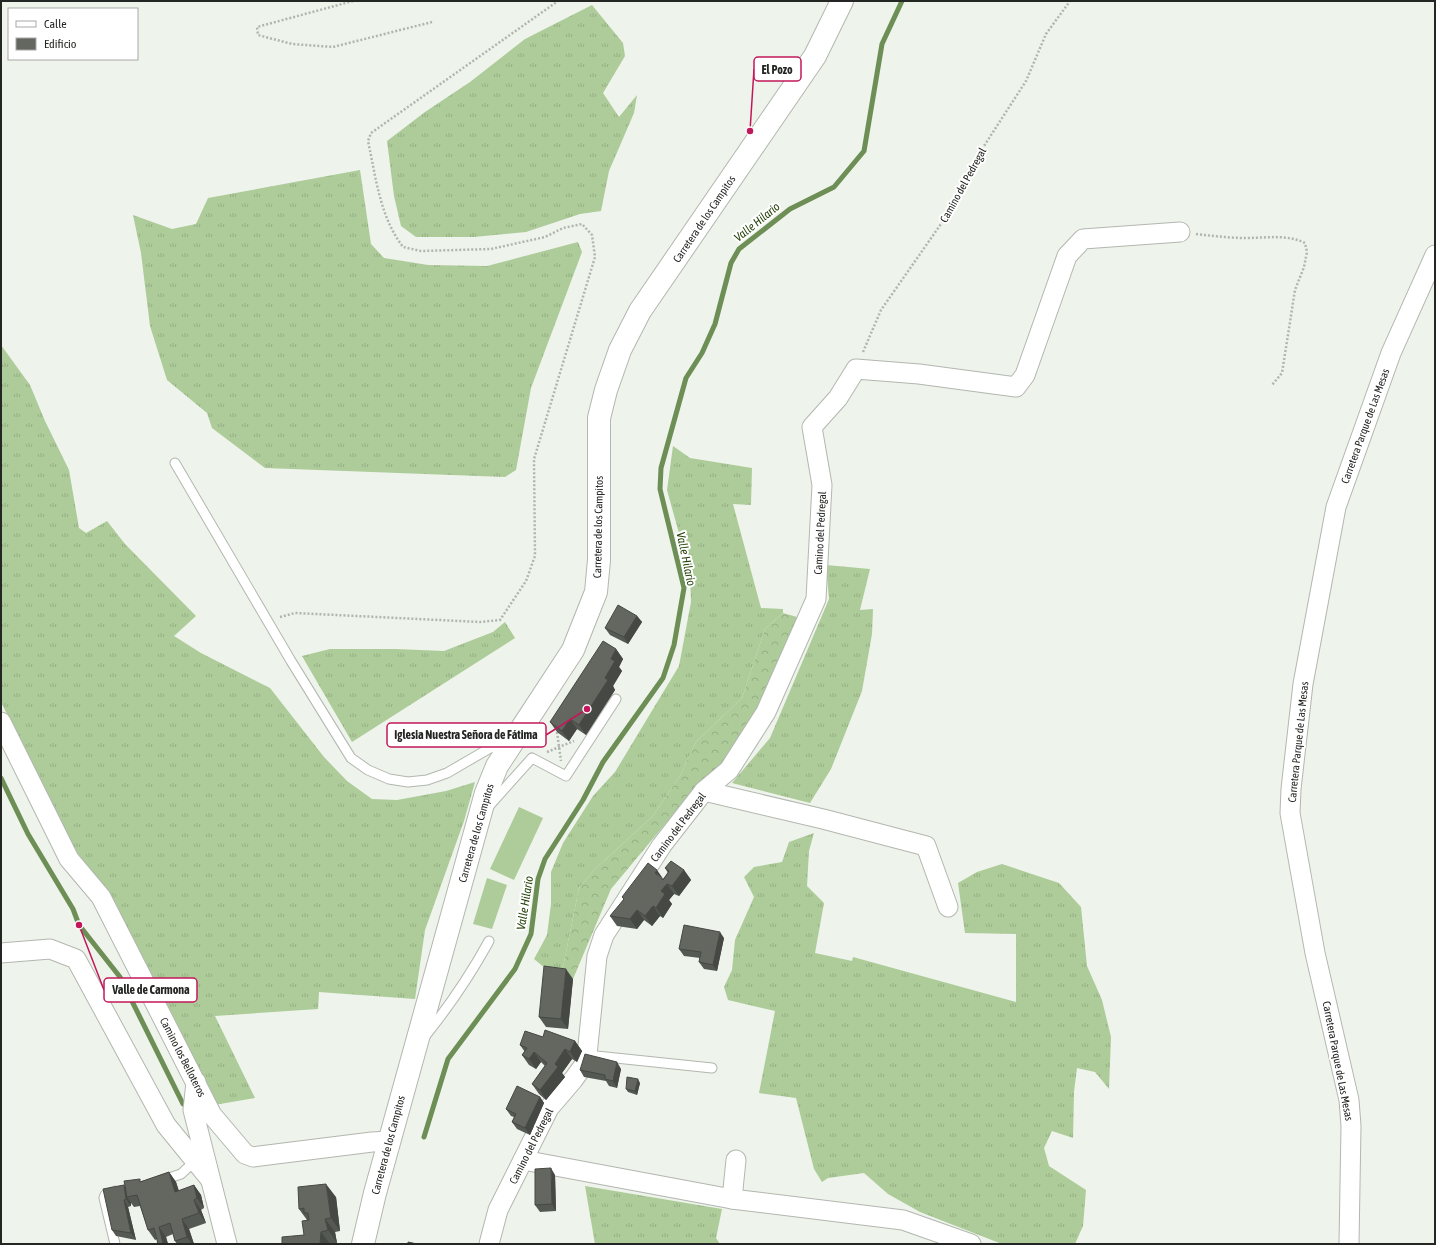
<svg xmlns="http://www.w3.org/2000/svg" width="1436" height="1245" font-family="'Asap Condensed',sans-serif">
  <defs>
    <pattern id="grass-tufts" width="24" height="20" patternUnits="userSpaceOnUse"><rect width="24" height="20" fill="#adcc99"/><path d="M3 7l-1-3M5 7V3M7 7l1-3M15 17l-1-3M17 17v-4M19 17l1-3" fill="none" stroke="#95af84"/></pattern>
    <pattern id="forest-crowns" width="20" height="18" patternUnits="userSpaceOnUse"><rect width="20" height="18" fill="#adcc99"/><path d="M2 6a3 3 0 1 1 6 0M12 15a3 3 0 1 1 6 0" fill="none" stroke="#95af84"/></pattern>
  </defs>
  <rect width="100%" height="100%" fill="#eef3eb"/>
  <g fill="url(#grass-tufts)">
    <path d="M592,5L623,43L625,56L603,93L619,117L637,95L634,113L609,171L601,211L580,214L526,232L474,237H416L401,226L394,196L387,141L425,112L470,82L525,39Z"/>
    <path d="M360,170L371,244L384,258L428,265L487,266L578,242L582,252L531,388L516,470L505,477L265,468L212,428L207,413L167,380L150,326L141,253L133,215L172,229L196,224L208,198Z"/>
    <path d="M1,345L30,385L45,421L69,470L79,528L86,533L107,521L125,544L196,616L174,636L201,653L270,688L324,757L347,781L372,799L397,800L446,791L475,782L464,821L425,930L415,999L319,992L318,1009L215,1016L255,1098L214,1105L175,1020L111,896L75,850L1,702Z"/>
    <path d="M673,446L690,458L752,468L751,505L733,504L761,608L783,609V613L765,629L742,698L696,742L680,776L652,817L595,869L579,888L561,977L551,973L534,959L547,935L551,904V872L563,843L593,796L615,772L679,666L691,602L690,573L667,490Z"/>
    <path d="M826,565L870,569L860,610L873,609L872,634L862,691L831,769L810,803L732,783L770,738L829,599Z"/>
    <path d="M505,622L515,638L352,742L302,656L330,649H396L444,651L493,632Z"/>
    <path d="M814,833L809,851L807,886L824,903L815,953L852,961L853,957L1016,1002V934L965,933L958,883L977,872L1002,864L1059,883L1081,907L1087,966L1102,1000L1111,1037L1109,1089L1095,1072L1077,1068L1074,1092L1073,1138L1052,1131L1044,1148L1049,1166L1086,1190L1083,1226L1075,1244H1002L920,1212L888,1194L864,1173L828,1178L822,1182L814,1169L796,1098L759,1093L775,1011L728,1000L724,987L732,970L735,940L754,897L744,877L754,867L782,862L789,842Z"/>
    <path d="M585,1186L722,1209L716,1238L720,1244H595Z"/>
  </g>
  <path fill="url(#forest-crowns)" d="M783,613L797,617L790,640L761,708L722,767L691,793L611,889L573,979L561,977L579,888L595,869L652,817L680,776L696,742L742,698L765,629Z"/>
  <g fill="#adcc99">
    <path d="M519,807L543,818L514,880L490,869Z"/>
    <path d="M487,878L507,885L492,929L473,924Z"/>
  </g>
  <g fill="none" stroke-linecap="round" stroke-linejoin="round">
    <g stroke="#6d8e55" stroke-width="5">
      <path d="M1,778L28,834L73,909L79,925L120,977L183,1104"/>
      <path d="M424,1137L448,1059L515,969L531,934L538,879L545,859L583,800L603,762L663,678L674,645L684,588L660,489L661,468L686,378L702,353L715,324L731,263L739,249L790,209L834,187L864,151L882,44L902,1"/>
    </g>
    <g stroke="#b2b7af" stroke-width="11">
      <g id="service">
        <path d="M175,463L291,661L351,758L368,770L389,779L408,782L427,780L447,773L490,748L509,744"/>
        <path d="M489,806L532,758L566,776L616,699"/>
        <path d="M426,1035C450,1005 471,974 489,941"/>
        <path d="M587,1055L712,1068"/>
        <path d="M160,1181L181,1174L195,1161"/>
        <path d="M115,1244L104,1198L105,1195L115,1191"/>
      </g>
    </g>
    <g stroke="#b2b7af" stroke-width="21">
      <g id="minor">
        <path d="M1,722L69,859L101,897L212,1115L245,1154L253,1157L260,1156L372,1142L389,1141"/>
        <path d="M704,791L823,819L926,846L948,907"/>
        <path d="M1,953L50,949L76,959L166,1125L210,1179"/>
        <path d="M196,1082L193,1110L227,1244"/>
        <path d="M523,1160L732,1199L903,1220L971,1244"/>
        <path d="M732,1199L736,1160"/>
        <path d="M489,1244L498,1210L549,1108L573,1080L584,1065L587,1055L597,956L604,935L662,845L704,791L729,770L766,712L816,599L822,485L812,427L838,398L856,369L919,374L1016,387L1025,375L1067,256L1083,239L1180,232"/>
        <path d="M1349,1244L1351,1126L1349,1100L1315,953L1290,813L1291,789L1303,684L1336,507L1391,353L1435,255"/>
      </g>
    </g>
    <g stroke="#b2b7af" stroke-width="24">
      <path id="secondary" d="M363,1244L375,1193L486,793L497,766L573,650L596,592L599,560V418L606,390L620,350L640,311L815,56L842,1"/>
    </g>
    <g stroke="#b1b5af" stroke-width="2.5" stroke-dasharray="2 2" stroke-linecap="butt">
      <path d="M353,1L257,27L258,35L292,44L333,47L432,22"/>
      <path d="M1196,234C1213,236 1230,238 1247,238C1267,238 1287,234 1305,243L1307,252L1304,267L1295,290L1282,373L1272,385"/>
      <path d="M863,352L881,310L950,211L984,146L1026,81L1046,34L1070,1"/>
      <path d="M280,617L295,613L480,622L500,620L526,581L535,556L534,459L595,257L592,235L582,224L563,228L545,237L491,249L421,251L403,247C380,217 376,178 368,141L371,133L558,1"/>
      <path d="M557,732L561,761"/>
      <path d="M547,752L574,741"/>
    </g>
    <use href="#service" stroke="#fff" stroke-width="9"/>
    <use href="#minor" stroke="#fff" stroke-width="19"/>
    <use href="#secondary" stroke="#fff" stroke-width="22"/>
  </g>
  <g fill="#555953">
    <path d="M637,616L642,622L628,644L610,635L605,628Z"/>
    <path d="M616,649L623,659L619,667L622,671L613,686L615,690L586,735L577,729L569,741L557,732L550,722Z"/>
    <path d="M665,868L684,870L691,880L679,896L674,894L669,900L672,904L663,918L660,916L652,926L644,920L637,929L617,926L610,916L624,900L622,897L663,879L668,873Z"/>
    <path d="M724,938L717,971L704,969L699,962L700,958L684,956L679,949Z"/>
    <path d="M573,979L568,1029L546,1027L539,1017Z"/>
    <path d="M543,1037L575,1041L582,1051L577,1062L572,1059L562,1073L565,1077L546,1100L539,1094L532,1084L545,1066L541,1062L536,1069L529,1065L522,1055L525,1052L520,1045Z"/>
    <path d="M621,1069L617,1088L609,1086L606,1081L584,1077L580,1070Z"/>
    <path d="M640,1083L637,1095L628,1092L626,1089Z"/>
    <path d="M540,1097L544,1103L530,1135L517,1129L512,1122L514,1117L511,1116L506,1109Z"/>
    <path d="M169,1172L176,1182L179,1191L194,1185L201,1195L204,1208L201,1210L206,1223L189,1229L194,1244H177L175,1241L173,1234L166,1237L168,1244H158L157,1239L155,1240L148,1230L140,1206L134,1207L131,1203V1206L128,1207L136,1240L116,1236L112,1230L125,1187Z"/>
    <path d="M555,1175L556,1211L540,1212L535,1205Z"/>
    <path d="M336,1197L340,1231L335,1232L337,1243L334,1244H282L304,1235L307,1220L299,1209Z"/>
  </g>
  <g fill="#454843">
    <path d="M637,616L642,622L628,644L624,637Z"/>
    <path d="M616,649L623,659L619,667L622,671L613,686L615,690L586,735L579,725L605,678L611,659Z"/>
    <path d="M570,719L577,729L569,741L562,731Z"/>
    <path d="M657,870L664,880L655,873Z"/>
    <path d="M684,870L691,880L679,896L672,886Z"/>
    <path d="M667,884L674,894L669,900L672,904L663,918L656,908L661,891Z"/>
    <path d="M653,906L660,916L652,926L645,916Z"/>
    <path d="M637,910L644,920L637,929L630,919Z"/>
    <path d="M720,932L724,938L717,971L713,965Z"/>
    <path d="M566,969L573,979L568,1029L561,1019Z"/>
    <path d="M575,1041L582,1051L577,1062L570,1052Z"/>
    <path d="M565,1049L572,1059L562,1073L565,1077L546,1100L540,1090L555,1064Z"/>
    <path d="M534,1052L541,1062L536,1069L529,1059Z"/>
    <path d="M617,1062L621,1069L617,1088L613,1081Z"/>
    <path d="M638,1079L640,1083L637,1095L635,1091Z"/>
    <path d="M540,1097L544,1103L530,1135L525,1128Z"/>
    <path d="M551,1168L555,1175L556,1211L552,1204Z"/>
    <path d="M169,1172L176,1182L182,1202L175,1192Z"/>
    <path d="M326,1184L336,1197L340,1231L331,1218Z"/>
    <path d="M124,1185L129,1192L127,1197L131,1203V1206L126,1199Z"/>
    <path d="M194,1185L201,1195L204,1208L197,1198Z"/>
    <path d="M124,1200L128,1207L136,1240L131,1233Z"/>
    <path d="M194,1200L201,1210L206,1223L199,1213Z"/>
    <path d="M182,1219L189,1229L194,1244H192L187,1237Z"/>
    <path d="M325,1219L335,1232L337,1243L328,1230Z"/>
    <path d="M159,1227L166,1237L168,1244H164L163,1243Z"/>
    <path d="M321,1232L330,1244H320Z"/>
  </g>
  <g fill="#636760" stroke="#454843">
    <path d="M618,605L637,616L624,637L605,628Z"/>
    <path d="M603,641L616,649L611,659L615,661L605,678L608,680L579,725L570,719L562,731L550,722Z"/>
    <path d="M671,861L684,870L672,886L667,884L661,891L665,894L656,908L653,906L645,916L637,910L630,919L610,916L624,899L622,897L648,863L657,870L655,873L663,880L669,871L665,868Z"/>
    <path d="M684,925L720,932L713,965L699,962L701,952L679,949Z"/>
    <path d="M544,966L566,969L561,1019L539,1017Z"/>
    <path d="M545,1030L575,1041L570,1052L565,1049L555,1064L558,1067L540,1090L532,1084L547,1063L534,1052L529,1059L522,1055L527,1048L520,1045L525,1031L543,1037Z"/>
    <path d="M585,1054L617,1062L613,1081L605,1079V1075L580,1070Z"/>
    <path d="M627,1077L638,1079L635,1091L626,1089Z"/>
    <path d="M517,1086L540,1097L525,1128L512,1122L516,1114L506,1109Z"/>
    <path d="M551,1168L552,1204L535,1205V1169Z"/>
    <path d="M169,1172L175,1192L194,1185L197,1198L194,1200L199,1213L182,1219L187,1237L175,1241L170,1223L159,1227L163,1243L158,1244L154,1228L148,1230L137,1195L127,1197L124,1181L140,1179V1182Z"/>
    <path d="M326,1184L331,1218L325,1219L328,1230L321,1232L320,1244H282V1237L304,1235L302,1221L309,1220L308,1213H304V1208L299,1209L298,1187Z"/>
    <path d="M124,1185L126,1199L124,1200L131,1233L112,1230L103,1189Z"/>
    <path d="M408,1242L417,1244H408Z"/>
  </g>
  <g text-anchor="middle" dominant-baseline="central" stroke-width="4" stroke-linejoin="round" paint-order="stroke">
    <g font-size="11" fill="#242623" stroke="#fff">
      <text transform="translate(963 185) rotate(-61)">Camino del Pedregal</text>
      <text transform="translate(704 219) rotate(-56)">Carretera de los Campitos</text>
      <text transform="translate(1365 426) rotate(-70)">Carretera Parque de Las Mesas</text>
      <text transform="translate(598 527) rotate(-89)">Carretera de los Campitos</text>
      <text transform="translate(820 533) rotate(-87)">Camino del Pedregal</text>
      <text transform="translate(1298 742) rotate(-84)">Carretera Parque de Las Mesas</text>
      <text transform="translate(678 827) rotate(-53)">Camino del Pedregal</text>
      <text transform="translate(476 833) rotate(-74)">Carretera de los Campitos</text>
      <text transform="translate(183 1057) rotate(63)">Camino los Belloteros</text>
      <text transform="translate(1338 1061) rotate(79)">Carretera Parque de Las Mesas</text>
      <text transform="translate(388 1145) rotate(-75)">Carretera de los Campitos</text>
      <text transform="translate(531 1146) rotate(-63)">Camino del Pedregal</text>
    </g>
    <g font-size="12" font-style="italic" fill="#254208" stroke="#fff">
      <text transform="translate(757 222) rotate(-39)">Valle Hilario</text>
      <text transform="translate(686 559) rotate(78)">Valle Hilario</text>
      <text transform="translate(525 903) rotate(-81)">Valle Hilario</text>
    </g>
  </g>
  <path fill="none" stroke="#c2185b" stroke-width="1.5" d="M750 131L754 69M587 709L546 735M79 925L104 990"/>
  <g fill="#c2185b" stroke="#fff" stroke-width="1.5">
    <circle cx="750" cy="131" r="4"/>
    <circle cx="587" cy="709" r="4"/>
    <circle cx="79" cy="925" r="4"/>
  </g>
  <g fill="#fff" stroke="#c2185b" stroke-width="1.5">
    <rect x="754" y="57" width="47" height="24" rx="4"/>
    <rect x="387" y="723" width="159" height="24" rx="4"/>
    <rect x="104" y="978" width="93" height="24" rx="4"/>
  </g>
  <g font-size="12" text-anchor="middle" font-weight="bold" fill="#242623">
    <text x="777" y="74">El Pozo</text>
    <text x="466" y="739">Iglesia Nuestra Señora de Fátima</text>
    <text x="151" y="994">Valle de Carmona</text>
  </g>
  <rect width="1436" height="1245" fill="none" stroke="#242623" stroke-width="4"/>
  <rect x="8" y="8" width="130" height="52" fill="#ffffff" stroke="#a7a8a7"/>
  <rect x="16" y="21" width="20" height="6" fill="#ffffff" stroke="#a7a8a7"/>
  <text x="44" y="28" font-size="12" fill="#242623">Calle</text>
  <rect x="16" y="38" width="20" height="12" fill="#636760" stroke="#a7a8a7"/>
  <text x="44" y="48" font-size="12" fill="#242623">Edificio</text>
</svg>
